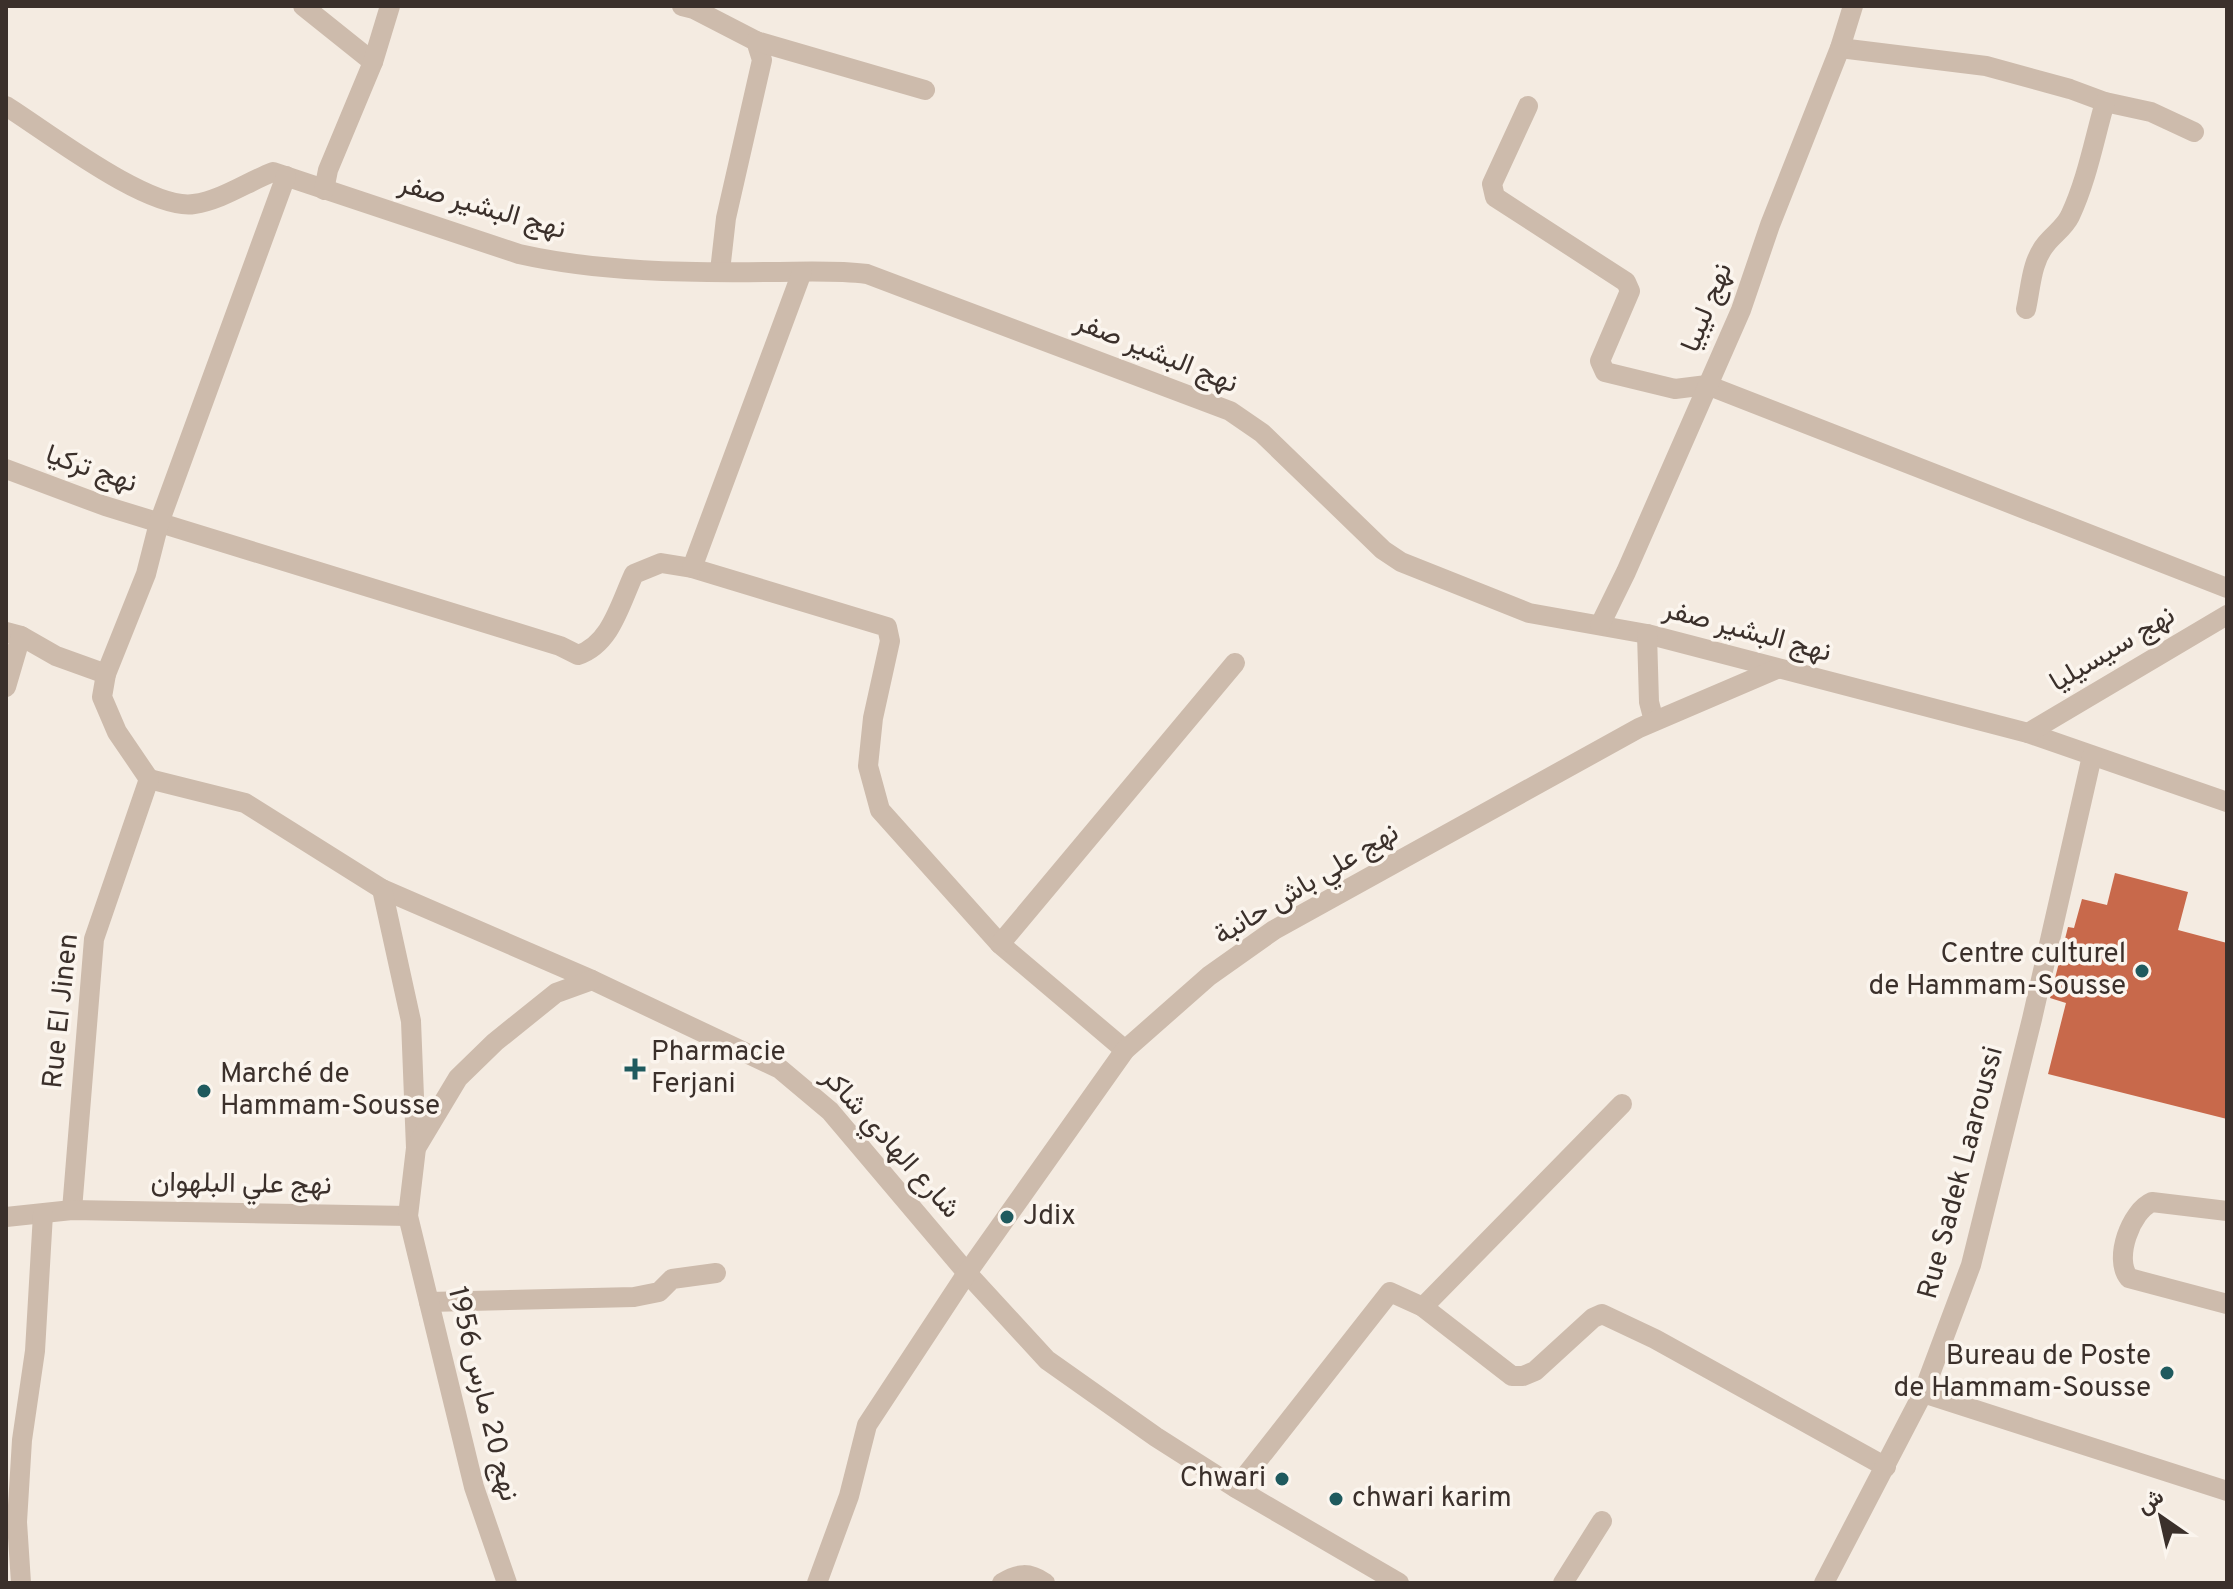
<svg xmlns="http://www.w3.org/2000/svg" width="2233" height="1589" font-family="Overpass,Vazirmatn,sans-serif">
  <rect width="100%" height="100%" fill="#f4ebe1"/>
  <path fill="#c8694b" d="M2115,873L2188,892L2178,930L2227,943V1119L2048,1074L2066,1003L2050,998L2068,927L2074,928L2082,899L2107,905Z"/>
  <g fill="none" stroke-linecap="round" stroke-linejoin="round">
    <g stroke="#cdbbac" stroke-width="20">
      <path d="M303,6L373,62"/>
      <path d="M682,6L694,9L756,41L762,60L726,218L720,271"/>
      <path d="M756,41L925,90"/>
      <path d="M1840,48L1986,66L2070,89L2105,102L2151,112L2194,132"/>
      <path d="M6,106C46,131 149,211 194,204C222,200 247,182 273,172L519,254C599,272 687,273 769,272C802,272 834,270 867,274L1230,411L1262,433L1383,550L1401,562L1529,613L1647,634L2028,733L2227,802"/>
      <path d="M1528,106L1492,184L1495,197L1626,282L1630,291L1600,361L1605,372L1675,389L1707,385L2227,588"/>
      <path d="M324,190L328,170L373,62L390,6"/>
      <path d="M2026,309C2031,287 2031,262 2046,244C2054,234 2064,228 2070,216C2087,180 2094,140 2105,102"/>
      <path d="M6,469L105,506L560,646L578,655C611,644 620,604 634,574L661,563L692,568L887,627L890,641L873,718L868,766L880,810L1000,944L1125,1050"/>
      <path d="M692,568L802,272"/>
      <path d="M1600,625L1626,572L1741,310L1770,225L1840,48L1853,6"/>
      <path d="M6,632L21,636L56,656L106,674"/>
      <path d="M1647,634L1649,702L1654,721"/>
      <path d="M6,687L21,636"/>
      <path d="M2028,733L2227,615"/>
      <path d="M149,779L245,803L382,889L592,980L780,1069L830,1111L967,1273L1047,1360L1156,1437L1236,1488L1399,1583"/>
      <path d="M149,779L117,732L102,697L106,674L146,574L159,523L286,176"/>
      <path d="M382,889L411,1021L416,1148"/>
      <path d="M1000,944L1235,663"/>
      <path d="M72,1210L94,939L149,779"/>
      <path d="M2227,1211L2152,1202C2131,1211 2113,1259 2129,1278L2227,1304"/>
      <path d="M6,1217L72,1210L408,1216"/>
      <path d="M429,1302L634,1297L659,1292L672,1279L716,1273"/>
      <path d="M1423,1307L1622,1104"/>
      <path d="M1923,1393L2227,1491"/>
      <path d="M1236,1488L1390,1292L1423,1307L1512,1376H1523L1535,1371L1593,1318L1602,1314L1655,1339L1886,1467"/>
      <path d="M21,1583L17,1522L22,1440L35,1351L43,1214"/>
      <path d="M507,1583L474,1487L408,1216L416,1148L458,1078L495,1042L556,993L592,980"/>
      <path d="M817,1583L849,1496L867,1425L967,1273L1125,1050L1209,976L1274,930L1639,728L1777,669"/>
      <path d="M1002,1583C1018,1573 1029,1572 1045,1583"/>
      <path d="M1563,1583L1602,1521"/>
      <path d="M1824,1583L1923,1393L1971,1265L2032,1019L2092,756"/>
    </g>
  </g>
  <g fill="#1f5a5e" stroke="#fbf5ee" stroke-width="3">
    <circle cx="2142" cy="971" r="8"/>
    <path d="M631 1057h8v8h8v8h-8v8h-8v-8h-8v-8h8z"/>
    <circle cx="204" cy="1091" r="8"/>
    <circle cx="1007" cy="1217" r="8"/>
    <circle cx="2167" cy="1373" r="8"/>
    <circle cx="1282" cy="1479" r="8"/>
    <circle cx="1336" cy="1499" r="8"/>
  </g>
  <g text-anchor="middle" dominant-baseline="central" stroke-width="7" stroke-linejoin="round" paint-order="stroke">
    <g font-size="28" fill="#3b302b" stroke="#fbf5ee">
      <text transform="translate(482 208) rotate(16)">نهج البشير صفر</text>
      <text transform="translate(1708 308) rotate(-68)">نهج ليبيا</text>
      <text transform="translate(1156 354) rotate(22)">نهج البشير صفر</text>
      <text transform="translate(91 470) rotate(19)">نهج تركيا</text>
      <text transform="translate(1747 632) rotate(15)">نهج البشير صفر</text>
      <text transform="translate(2113 650) rotate(-31)">نهج سيسيليا</text>
      <text transform="translate(1307 885) rotate(-31)">نهج علي باش حانبة</text>
      <text transform="translate(62 1011) rotate(-84)">Rue El Jinen</text>
      <text transform="translate(890 1144) rotate(48)">شارع الهادي شاكر</text>
      <text transform="translate(1962 1173) rotate(-75)">Rue Sadek Laaroussi</text>
      <text transform="translate(241 1185) rotate(1)">نهج علي البلهوان</text>
      <text transform="translate(482 1394) rotate(76)">نهج 20 مارس 1956</text>
    </g>
    <g font-size="28" fill="#3b302b" stroke="#fbf5ee" text-anchor="start">
      <text x="2126" y="955" text-anchor="end">Centre culturel<tspan x="2126" dy="32">de Hammam-Sousse</tspan></text>
      <text x="651" y="1053">Pharmacie<tspan x="651" dy="32">Ferjani</tspan></text>
      <text x="220" y="1075">Marché de<tspan x="220" dy="32">Hammam-Sousse</tspan></text>
      <text x="1023" y="1217">Jdix</text>
      <text x="2151" y="1357" text-anchor="end">Bureau de Poste<tspan x="2151" dy="32">de Hammam-Sousse</tspan></text>
      <text x="1266" y="1479" text-anchor="end">Chwari</text>
      <text x="1352" y="1499">chwari karim</text>
    </g>
  </g>
  <rect width="2233" height="1589" fill="none" stroke="#3b302b" stroke-width="16"/>
  <g transform="translate(2161 1517) rotate(326)" stroke="#fbf5ee" stroke-width="6" paint-order="stroke">
  <path d="M0-6L14 30L0 20L-14 30Z" fill="#3b302b"/>
  <text y="-12" font-size="22" font-weight="bold" text-anchor="middle" fill="#3b302b">ش</text>
  </g>
</svg>
